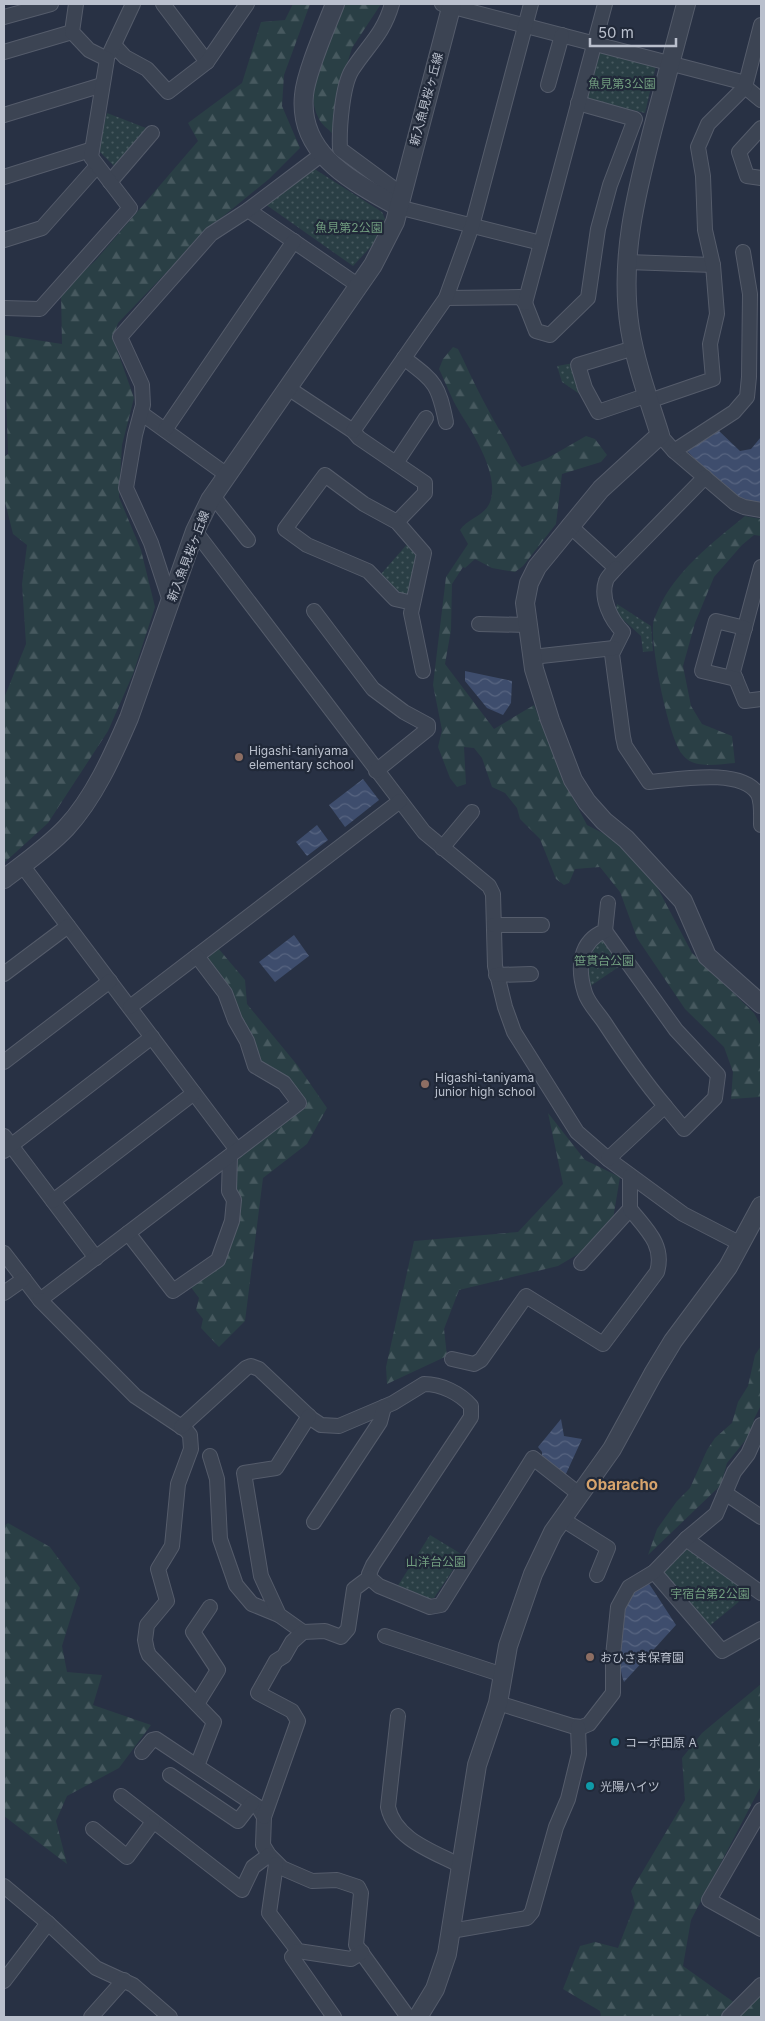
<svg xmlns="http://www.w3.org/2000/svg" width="765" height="2021" font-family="Inter,'Noto Sans JP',sans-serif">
  <defs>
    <pattern id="forest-firs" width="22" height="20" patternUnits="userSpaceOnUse" patternTransform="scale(1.25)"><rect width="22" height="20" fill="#2a3f45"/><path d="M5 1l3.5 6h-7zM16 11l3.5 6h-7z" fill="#47595f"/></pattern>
    <pattern id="park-dots" width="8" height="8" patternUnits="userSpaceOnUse" patternTransform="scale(1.25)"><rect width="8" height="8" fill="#2a3f45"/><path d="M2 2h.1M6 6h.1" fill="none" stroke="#47595f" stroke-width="1.8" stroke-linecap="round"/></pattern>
    <pattern id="water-waves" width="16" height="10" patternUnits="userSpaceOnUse" patternTransform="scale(1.25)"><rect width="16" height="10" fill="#3e4d6d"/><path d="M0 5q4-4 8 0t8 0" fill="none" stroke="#586581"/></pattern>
  </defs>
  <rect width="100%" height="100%" fill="#283144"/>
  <g fill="url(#forest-firs)">
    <path d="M293,4H310L284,75L282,106L300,148L269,179L209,228L118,323L113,338L134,398L122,445L119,497L141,550L155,607L133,674L108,731L48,823L4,863V698L26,644L22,584L27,545L13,534L4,498V457L8,454L4,335L62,344L61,292L95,261L198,141L188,123L242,83L261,22L285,20Z"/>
    <path d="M342,4H381L352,48L338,93L332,133C328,129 321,124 319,119C301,86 329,35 342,4Z"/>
    <path d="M453,347L458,349L463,359C476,388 490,414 506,441C512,451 513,459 522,467L546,459L586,436L595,439L607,455L601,462L562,474L556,524L523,566L515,572L492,568L475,559L465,568L463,567L452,584L451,630L445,664L494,729L534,705L561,775L587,825L628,846L647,868L692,953L754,1013L761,1026L760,1097L731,1099L733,1072L724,1047L685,1009L637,938L620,892L600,867L575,869L569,883L564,885L556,879L540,839L520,819L517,808L505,793L492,787L482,758L474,748L464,747L466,784L457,787L450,778L438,747L442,730L433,685L446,577L468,544L460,530C468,518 485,516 490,502C500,475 473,433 459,411C451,398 446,383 439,369L443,359Z"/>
    <path d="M745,516L761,519V536L754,535L742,545L714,577L695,623L683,666L691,706L702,724L732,736L735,763C718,764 693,770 682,754C668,736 651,648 653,625C653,620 656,615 658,610C675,571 713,542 745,516Z"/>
    <path d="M218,948L245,980L247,1004L298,1066L327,1108L307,1144L263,1178L245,1321L219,1347L201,1328L203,1319L196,1310L199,1298L190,1286L220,1263L234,1192L233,1166L247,1149L304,1105L262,1064L252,1039L205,961Z"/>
    <path d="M548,1113L585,1160L620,1177L613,1219L585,1250L558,1266L459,1290L444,1329L447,1356L387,1384L386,1367L414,1241L518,1232L563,1184Z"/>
    <path d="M761,1346V1405L754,1419L753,1431L727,1463L721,1485L648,1555L657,1529L677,1501L690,1488L707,1450L715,1438L732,1423L738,1402L748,1386L755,1355Z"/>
    <path d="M8,1523L50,1547L80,1588L62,1646L67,1672L102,1675L93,1705L151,1725L119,1768L67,1796L56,1821L67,1864L4,1816V1526Z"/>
    <path d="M761,1684V1786L691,1920L683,1966L742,2008L761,1993V2017H601L600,2011L563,1989L580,1946L595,1942L618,1948L635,1904L631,1891L685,1800L682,1758L702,1733Z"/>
  </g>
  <g fill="url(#park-dots)">
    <path d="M599,52L656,66L645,113L587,99Z"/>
    <path d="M107,113L146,128L140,140L114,166L97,149Z"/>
    <path d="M313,168L382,212L385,219L378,239L353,266L265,204Z"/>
    <path d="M574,363L584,397L562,382L557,366Z"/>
    <path d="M409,542L419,552L410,593L406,596L399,592L381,574Z"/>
    <path d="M617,604L651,626L653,651L643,652L641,636L620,617L616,608Z"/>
    <path d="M605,938L623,964L589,987L587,966L598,939Z"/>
    <path d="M430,1535L463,1555L434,1598L427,1599L397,1587Z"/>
    <path d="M683,1549H690L752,1591L707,1628L664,1576V1567Z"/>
  </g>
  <g fill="url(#water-waves)">
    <path d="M717,429L740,451L751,449L761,437V503C732,502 708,471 688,452L689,446Z"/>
    <path d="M465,671L512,681L511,703L503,715L487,708L465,681Z"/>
    <path d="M363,779L379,800L345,827L329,805Z"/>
    <path d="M317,825L328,840L307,856L296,842Z"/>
    <path d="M294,935L309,956L275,982L259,962Z"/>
    <path d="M561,1419L564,1436L582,1439L565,1476L542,1457V1452L538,1447Z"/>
    <path d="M646,1579L676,1625L624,1682C618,1669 616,1613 623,1601C628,1593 639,1585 646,1579Z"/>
  </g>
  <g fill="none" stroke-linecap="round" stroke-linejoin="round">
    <g stroke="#555c6b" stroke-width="16">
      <g id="minor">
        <path d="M163,4L207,62"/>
        <path d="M392,4C383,35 368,45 352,70C342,86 339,130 340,149L401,194"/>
        <path d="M442,4L738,81L761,100"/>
        <path d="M4,17L51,4"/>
        <path d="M114,45L125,57L147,69L168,92L207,62L247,4"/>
        <path d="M4,52L72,32"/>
        <path d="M110,53L133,4"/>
        <path d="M548,85L562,35"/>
        <path d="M4,115L102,85"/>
        <path d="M761,128L739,152L747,176L761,178"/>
        <path d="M4,177L90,150"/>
        <path d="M110,182L152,133"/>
        <path d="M398,207L541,243"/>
        <path d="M248,210L359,286"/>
        <path d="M4,240L42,228L97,166"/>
        <path d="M627,262L713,265"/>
        <path d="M446,298L520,297L525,303L536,331L550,335L588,298L598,229L610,185L635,119L578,103"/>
        <path d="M525,303L605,4"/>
        <path d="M4,308L40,309L130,208L91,157L107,59L89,50L72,32L76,4"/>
        <path d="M634,348L578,365L585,388L598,412L648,395"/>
        <path d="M404,358C435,382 438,383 446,422"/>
        <path d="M288,388L353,431L359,438L425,483V493L397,522"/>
        <path d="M649,401L713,379L710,344L717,314L713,265L705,230L703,176L698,147L708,124L745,87L761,25"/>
        <path d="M141,413L227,475"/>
        <path d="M165,430L294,241"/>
        <path d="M353,431L446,298L472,226L531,4"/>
        <path d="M660,435L674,451L735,503L744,507L761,510"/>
        <path d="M674,451L734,412L747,397L749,377L750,294L743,252"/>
        <path d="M396,463L426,418"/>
        <path d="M213,496L248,540"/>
        <path d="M569,525L616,568L705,477"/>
        <path d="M195,531L424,832L489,886L493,894L495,966L505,1007L514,1032L577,1132L608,1159L683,1214L741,1244"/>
        <path d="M761,567L733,672L745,701L761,699"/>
        <path d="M616,568C613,572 607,577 606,581C600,598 611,620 623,632L612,654L623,737L625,746L649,782C676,780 741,767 758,794C762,802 761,816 761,825"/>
        <path d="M170,601L151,543L126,488L135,435L143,405L142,385L120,337L211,234L248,210L321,155"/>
        <path d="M413,603L395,599L368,571L307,545L285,529L325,475L364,504L397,522L424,553L411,613L423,671"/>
        <path d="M314,611L373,689L404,712L428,725V729L376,771"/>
        <path d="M479,624L527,625"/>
        <path d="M532,657L614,648"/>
        <path d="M736,679L702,671L716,621L745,628"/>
        <path d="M442,848L472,812"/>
        <path d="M22,865L237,1150"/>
        <path d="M494,925H542"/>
        <path d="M605,931L676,1030L718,1075L715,1098L684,1129L665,1106"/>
        <path d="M4,974L68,926"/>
        <path d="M496,975L531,974"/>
        <path d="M130,1007L400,801"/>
        <path d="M4,1062L110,981"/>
        <path d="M4,1136L96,1258"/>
        <path d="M4,1151L152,1037"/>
        <path d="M608,1159L665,1106C642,1079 623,1051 604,1022C598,1013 588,1003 585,993C577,968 579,941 605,931L608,903"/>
        <path d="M53,1201L194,1093"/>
        <path d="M128,1233L173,1291L218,1260L232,1221L234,1200L229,1191L230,1156"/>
        <path d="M4,1253L40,1300L299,1103L284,1083L255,1066L247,1041L235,1020L225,993L197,956"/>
        <path d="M581,1263L630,1209"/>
        <path d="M4,1293L24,1279"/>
        <path d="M40,1300L135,1396L186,1430L190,1435L191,1449L178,1484L172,1546L158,1569L167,1601L147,1625L145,1640L147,1650L149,1655L214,1722L197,1766"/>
        <path d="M452,1359L474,1364L481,1360L526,1296L603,1344L657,1272C665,1245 646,1229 630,1209V1176"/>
        <path d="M181,1427L246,1368L251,1366L259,1369L312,1419L321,1425L339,1426L393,1403L424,1384C441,1384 460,1393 471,1406V1417L373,1565L369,1574L371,1579L379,1586L430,1607L441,1605L533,1458L579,1494"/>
        <path d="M210,1456L217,1479L220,1539L236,1585L252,1604L279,1615"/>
        <path d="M725,1493L761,1517"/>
        <path d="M562,1519L608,1548L597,1575"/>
        <path d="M314,1522L380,1422L384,1407"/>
        <path d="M686,1539L761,1593"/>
        <path d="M654,1572L722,1651L761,1629"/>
        <path d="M303,1632L279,1615L261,1576L244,1473L276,1468L309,1416"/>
        <path d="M385,1636L503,1675"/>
        <path d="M498,1703L572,1726L582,1727L589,1724L613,1693V1656L618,1607L629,1587L654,1572L686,1539L716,1514L734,1472L748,1454L761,1425"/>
        <path d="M197,1704L218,1670L193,1632L210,1607"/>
        <path d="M398,1716L388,1807C395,1840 435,1852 461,1866"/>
        <path d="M142,1752L152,1740L156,1739L258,1807L264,1817L263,1845L269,1855L282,1868L312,1881L337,1880L358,1887L361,1893L356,1945L408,2017"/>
        <path d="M170,1775L238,1821L252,1803"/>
        <path d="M121,1796L242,1890L253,1867L269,1855"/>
        <path d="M761,1810L709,1900L761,1929"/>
        <path d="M264,1817L298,1721L292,1711L258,1693L276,1661L284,1656L292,1642L303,1632L325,1631L341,1637L348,1629L354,1589L370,1577"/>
        <path d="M93,1829L127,1857L153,1822"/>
        <path d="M276,1864L269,1913L298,1951L351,1959L362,1952"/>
        <path d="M4,1886L48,1923L96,1968L133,1985L170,2017"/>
        <path d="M451,1931L527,1918L532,1912L556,1827L568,1799L579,1754L578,1727"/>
        <path d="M298,1951L292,1957L334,2017"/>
        <path d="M4,1981L48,1923"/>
        <path d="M91,2017L124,1980"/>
        <path d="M729,2017L761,1985"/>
      </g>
    </g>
    <g stroke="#555c6b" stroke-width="20">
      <g id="tertiary">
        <path d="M335,4C326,27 306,72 304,95C298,155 353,181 398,207"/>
        <path d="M686,4C675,45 664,87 653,128C636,194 619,260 630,329C636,365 649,400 660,435L601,489L537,567L529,583L525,603L534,669L550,720L573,780L587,802L604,821L626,839L683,901L707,956L761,1004"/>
        <path d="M4,879C25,863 48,847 66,828C94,798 113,755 129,718L195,531L210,500L373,265L395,222L452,4"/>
        <path d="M418,2017L435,1989L447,1954L477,1765L498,1703L508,1646L533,1574L553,1532L612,1449L653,1374L673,1341L728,1267L761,1206"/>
      </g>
    </g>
    <use href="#minor" stroke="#3c4453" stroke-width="14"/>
    <use href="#tertiary" stroke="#3c4453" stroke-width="18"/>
  </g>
  <g fill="#8d6e63" stroke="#212939" stroke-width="2">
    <circle cx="239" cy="757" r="5"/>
    <circle cx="425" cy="1084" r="5"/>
    <circle cx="590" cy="1657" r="5"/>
  </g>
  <g fill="#0f9aa8" stroke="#212939" stroke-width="2">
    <circle cx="615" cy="1742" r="5"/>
    <circle cx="590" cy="1786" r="5"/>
  </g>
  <g text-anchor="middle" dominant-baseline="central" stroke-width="4.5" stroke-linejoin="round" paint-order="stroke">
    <g font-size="12" fill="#719d7f" stroke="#212939">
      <text x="622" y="83">魚見第3公園</text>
      <text x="349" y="227">魚見第2公園</text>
      <text x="604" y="960">笹貫台公園</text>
      <text x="436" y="1561">山洋台公園</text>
      <text x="710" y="1593">宇宿台第2公園</text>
    </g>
    <g font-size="12" fill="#bac0cd" stroke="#212939">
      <text transform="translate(426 99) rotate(-75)">新入魚見桜ヶ丘線</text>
      <text transform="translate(188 556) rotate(-69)">新入魚見桜ヶ丘線</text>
    </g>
    <g font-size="12" fill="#bac0cd" stroke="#212939" text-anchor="start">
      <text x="249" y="750">Higashi-taniyama<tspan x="249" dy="14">elementary school</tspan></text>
      <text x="435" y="1077">Higashi-taniyama<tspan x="435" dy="14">junior high school</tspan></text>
      <text x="600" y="1657">おひさま保育園</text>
      <text x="625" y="1742">コーポ田原 A</text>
      <text x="600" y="1786">光陽ハイツ</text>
    </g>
    <g font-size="15" font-weight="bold" fill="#d6a36c" stroke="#212939">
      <text x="622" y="1484">Obaracho</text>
    </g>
  </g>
  <rect width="765" height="2021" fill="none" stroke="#bac0cd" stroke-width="10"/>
  <path d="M590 38v8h86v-8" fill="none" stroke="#bac0cd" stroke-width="2.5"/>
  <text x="598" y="38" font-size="15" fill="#bac0cd" stroke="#212939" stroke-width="4" paint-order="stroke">50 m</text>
</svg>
